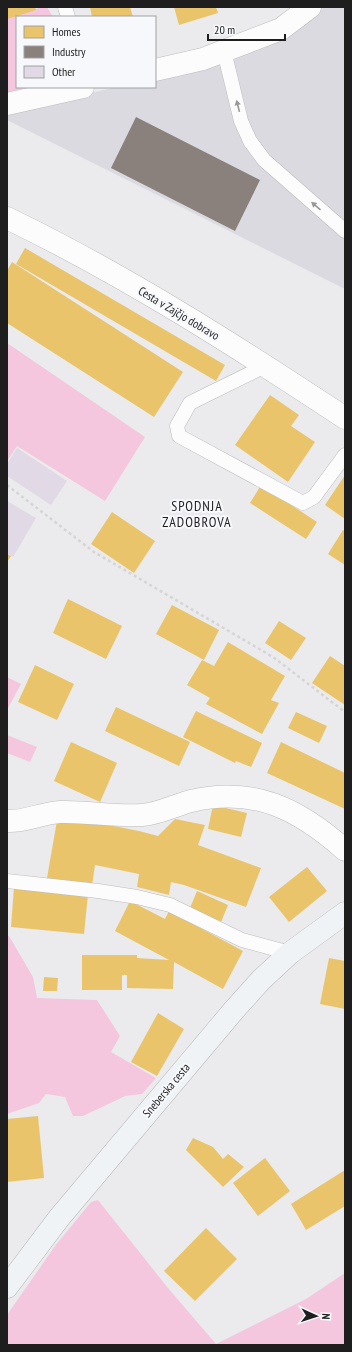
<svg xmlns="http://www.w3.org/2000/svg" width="352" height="1352" font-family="'PT Sans Narrow',sans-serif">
  <rect width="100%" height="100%" fill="#ebebed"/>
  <path fill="#dadae0" d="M319,7H345V289L7,120V113L116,87H155V77Z"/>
  <g fill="#f4c7df">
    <path d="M43,7H47L53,17H17V87H27L7,93V17Z"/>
    <path d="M7,343L145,437L105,501L17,446L7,461Z"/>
    <path d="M7,677L21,684L7,710Z"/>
    <path d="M7,735L37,747L30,762L7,753Z"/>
    <path d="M7,936H9L33,977L37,998L97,1000L120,1036L111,1052L156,1078L142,1094L125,1096L83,1116H73L65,1097L46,1094L39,1103L7,1114Z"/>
    <path d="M98,1200L168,1288L216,1344L306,1299L345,1273V1345H7V1315L55,1246L91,1202Z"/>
  </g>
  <g fill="#e9c46a">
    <path d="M7,7H35L36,10L7,19Z"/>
    <path d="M90,7H130L133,17H92Z"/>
    <path d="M174,7H216L218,13L179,25Z"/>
    <path d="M25,248L225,365L216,381L16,264Z"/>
    <path d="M12,262L183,372L154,417L7,323V271Z"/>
    <path d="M270,395L299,415L291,426L315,442L288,482L235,445Z"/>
    <path d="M345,475V519L325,505Z"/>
    <path d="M261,485L317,522L306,539L250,503Z"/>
    <path d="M112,512L155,541L134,573L91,544Z"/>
    <path d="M343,530L345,531V565L328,554Z"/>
    <path d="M7,554L11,556L7,562Z"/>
    <path d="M68,599L122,626L106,659L53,633Z"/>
    <path d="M172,605L219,630L204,660L156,634Z"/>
    <path d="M279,621L306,638L291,660L265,643Z"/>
    <path d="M228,642L285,676L271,700L279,703L262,734L206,704L210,698L187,685L202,660L214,666Z"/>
    <path d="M330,656L345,666V705L312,683Z"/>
    <path d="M35,665L74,684L57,720L18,702Z"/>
    <path d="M116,707L190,742L179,766L105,731Z"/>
    <path d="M196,711L262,743L251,767L236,761L235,763L183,737Z"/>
    <path d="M296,712L327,726L319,743L288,728Z"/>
    <path d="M71,742L117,763L100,802L54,781Z"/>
    <path d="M281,742L345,773V809L267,773Z"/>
    <path d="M213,805L247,813L241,837L208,829Z"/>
    <path d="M58,815L139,831L158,836L175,819L205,825L198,845L261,868L246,907L184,885L171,882L169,895L137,887L139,874L95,865L92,886L47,878Z"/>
    <path d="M307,867L327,891L289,922L269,897Z"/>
    <path d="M14,887L88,894L84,934L11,927Z"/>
    <path d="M197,891L228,905L221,922L190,908Z"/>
    <path d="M130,901L165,919L169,911L243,951L223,989L174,962L173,989L127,988V975H122V990H82V955H137V958L169,960L115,931Z"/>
    <path d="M329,958L345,961V1009L320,1004Z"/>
    <path d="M44,977L58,978L57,991H43Z"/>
    <path d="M158,1013L184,1029L157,1076L131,1062Z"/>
    <path d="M38,1116L44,1178L7,1182V1119Z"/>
    <path d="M193,1138L213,1147L223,1159L228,1154L244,1167L223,1187L186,1150Z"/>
    <path d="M265,1158L290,1191L258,1216L233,1183Z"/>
    <path d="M345,1170V1206L306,1230L291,1204Z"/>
    <path d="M206,1228L237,1259L195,1301L164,1271Z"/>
  </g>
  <path fill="#8a817c" d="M136,117L260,180L235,231L111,168Z"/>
  <g fill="#e1d9e5">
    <path d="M17,448L67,481L51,505L7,476V464Z"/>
    <path d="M7,501L36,518L13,557L7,554Z"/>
  </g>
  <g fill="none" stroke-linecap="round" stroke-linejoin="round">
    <g stroke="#bcbcbd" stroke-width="15">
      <g id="lane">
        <path d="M65,7L68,17"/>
        <path d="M224,51L241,121L250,141L264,160L345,231"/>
        <path d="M265,366L190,403L177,426L179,436L303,503L314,497L345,455"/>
        <path d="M7,881L98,891L137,897L170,905L242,940L290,953"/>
      </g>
    </g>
    <g stroke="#bcbcbd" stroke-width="23">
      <g id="street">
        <path d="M155,70L203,59L281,29L310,7"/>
        <path d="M7,104L83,87"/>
        <path d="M7,218C125,275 236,346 345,418"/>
        <path d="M7,821C25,822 42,813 60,812C87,811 115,817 142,815C159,814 175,805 191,801C254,786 299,809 345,850"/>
      </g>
    </g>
    <g stroke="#bcbcbd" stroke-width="23">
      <path id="secondary" d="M7,1287L59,1218L234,1010L261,980L290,953L345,913"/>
    </g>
    <path stroke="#d5d5d6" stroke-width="2.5" stroke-dasharray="3 3" stroke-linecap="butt" d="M7,485L94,552L273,657L345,712"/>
    <use href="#lane" stroke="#fcfcfc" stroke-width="14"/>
    <use href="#street" stroke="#fcfcfc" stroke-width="22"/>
    <use href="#secondary" stroke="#f0f3f6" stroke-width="22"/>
  </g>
  <defs><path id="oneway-solid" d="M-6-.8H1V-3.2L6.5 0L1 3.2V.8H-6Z"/></defs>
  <g fill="#989899">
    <use href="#oneway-solid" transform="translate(238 106) rotate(-104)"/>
    <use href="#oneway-solid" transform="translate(316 206) rotate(-139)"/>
  </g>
  <g text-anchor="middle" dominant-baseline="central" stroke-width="4" stroke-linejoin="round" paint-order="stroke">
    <g font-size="12" fill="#1e1e1f" stroke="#f7f8fb">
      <text transform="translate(179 313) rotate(31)">Cesta v Zajčjo dobravo</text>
      <text transform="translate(166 1090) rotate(-50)">Sneberska cesta</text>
    </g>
    <g font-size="14" letter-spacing="1" fill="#1e1e1f" stroke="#f7f8fb">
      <text x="197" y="506">SPODNJA<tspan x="197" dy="16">ZADOBROVA</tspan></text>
    </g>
  </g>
  <rect width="352" height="1352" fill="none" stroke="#1e1e1f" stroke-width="16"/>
  <rect x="16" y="16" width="140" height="72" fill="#f7f8fb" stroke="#a0a1a3"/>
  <rect x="24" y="26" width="20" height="12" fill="#e9c46a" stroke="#a0a1a3"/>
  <text x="52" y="36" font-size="12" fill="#1e1e1f">Homes</text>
  <rect x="24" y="46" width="20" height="12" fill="#8a817c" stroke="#a0a1a3"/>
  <text x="52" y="56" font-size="12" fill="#1e1e1f">Industry</text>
  <rect x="24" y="66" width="20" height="12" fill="#e1d9e5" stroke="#a0a1a3"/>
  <text x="52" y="76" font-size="12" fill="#1e1e1f">Other</text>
  <g transform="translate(316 1316) rotate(93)" stroke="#f7f8fb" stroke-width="3" paint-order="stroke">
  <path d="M0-3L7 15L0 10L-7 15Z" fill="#1e1e1f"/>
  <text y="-6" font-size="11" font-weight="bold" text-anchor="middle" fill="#1e1e1f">N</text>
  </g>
  <path d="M208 34v6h77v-6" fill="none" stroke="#1e1e1f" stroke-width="2"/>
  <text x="214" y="34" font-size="12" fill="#1e1e1f" stroke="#f7f8fb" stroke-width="3" paint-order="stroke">20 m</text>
</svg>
